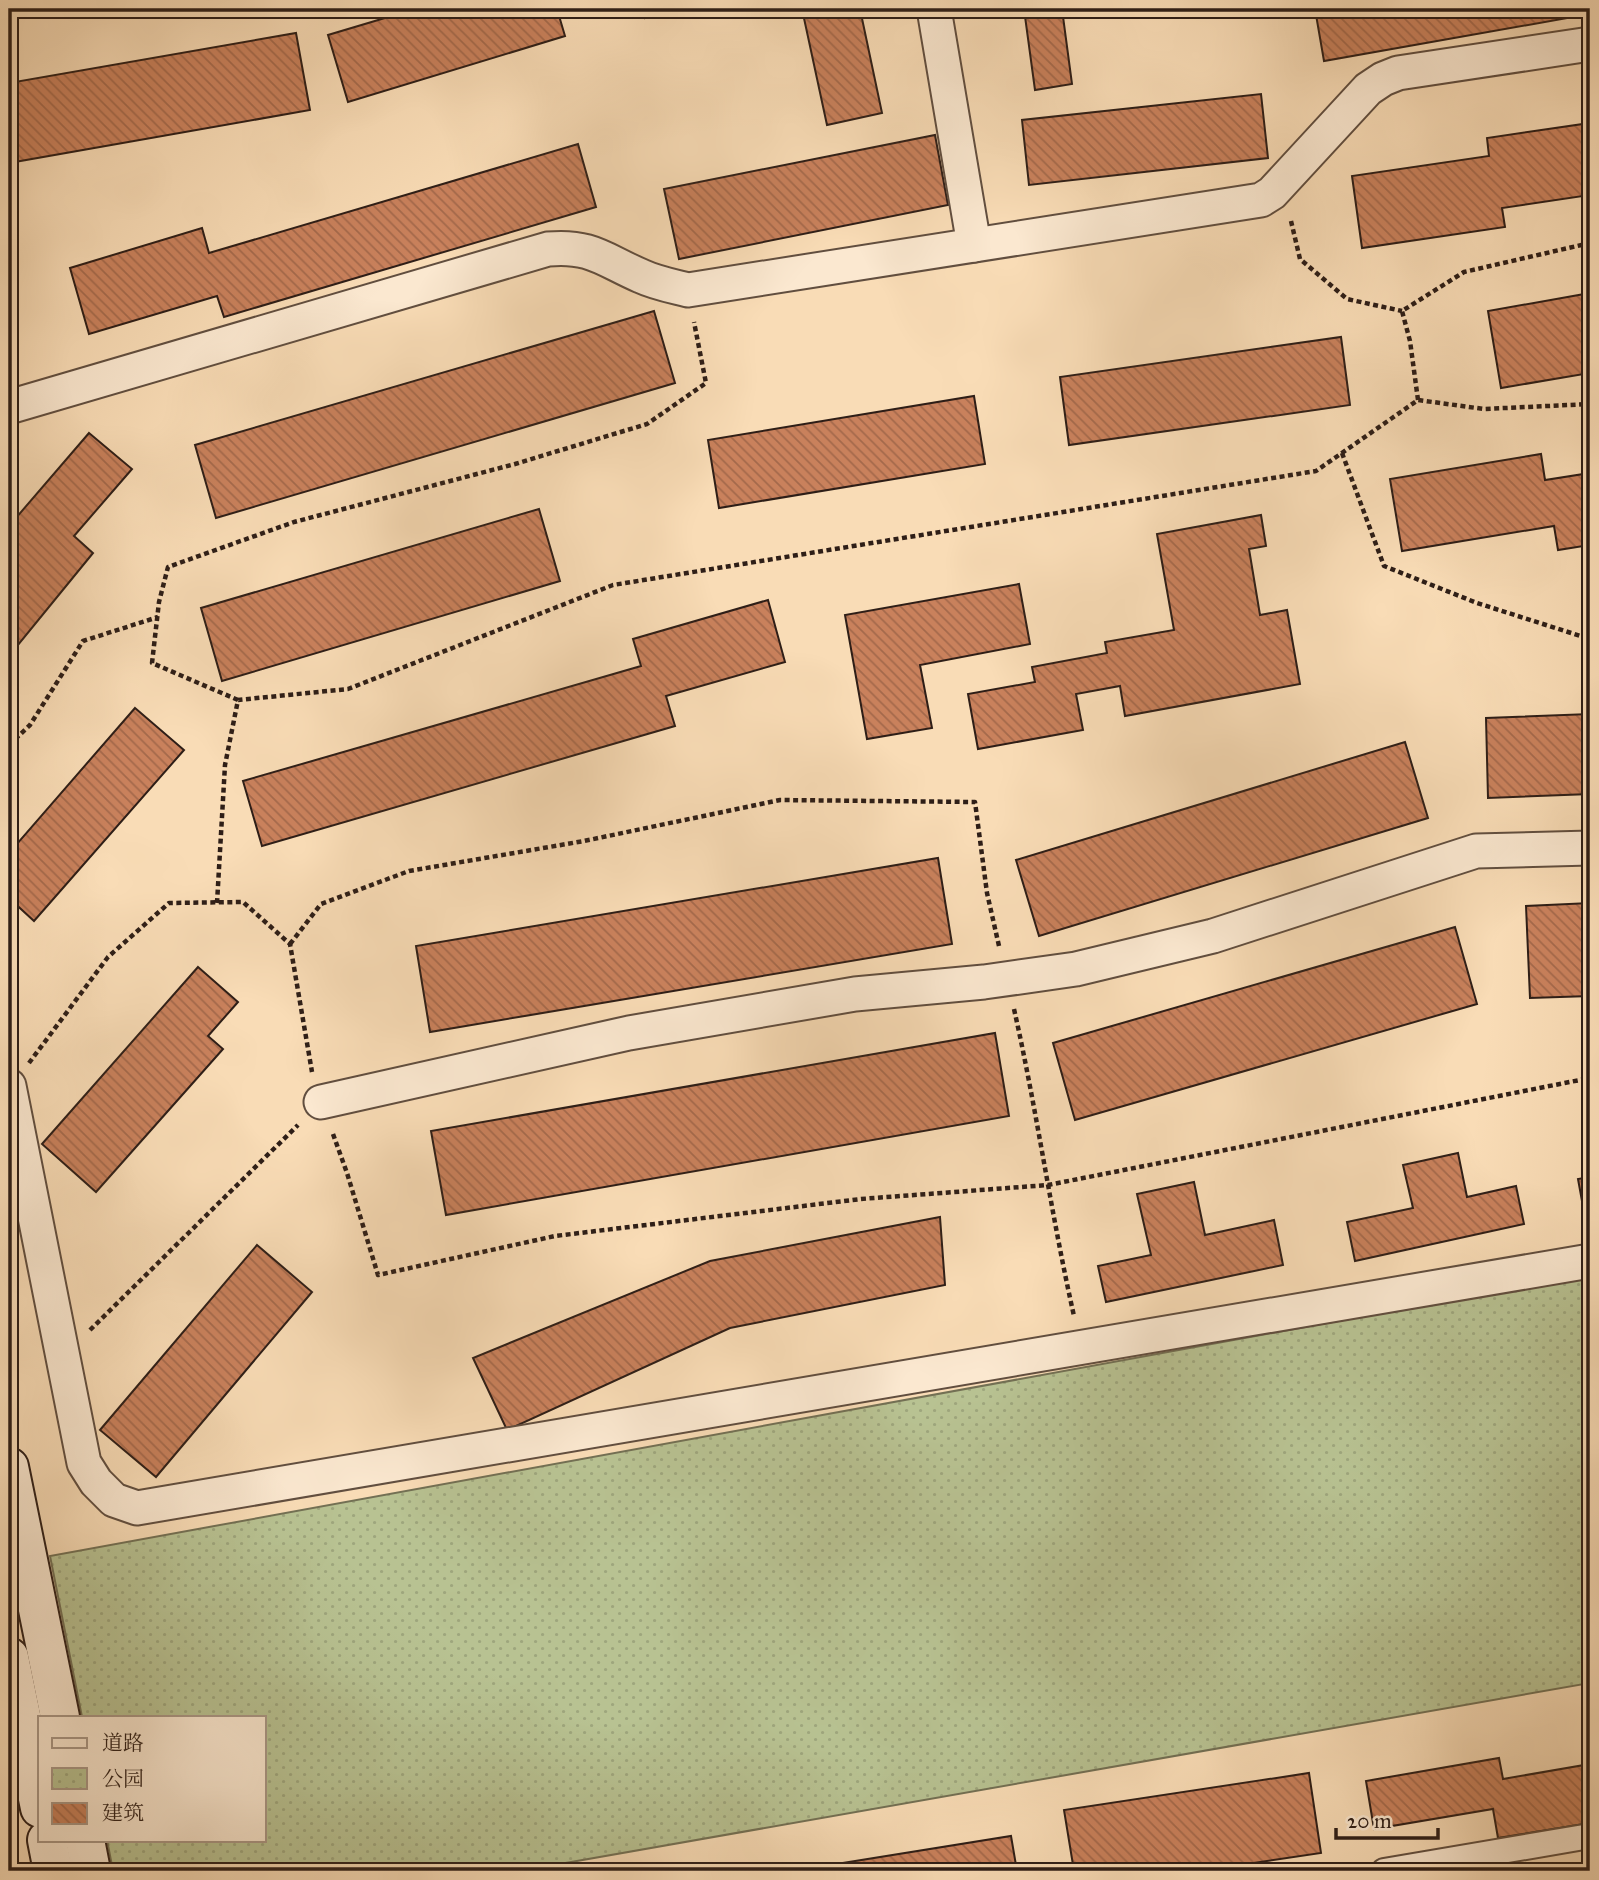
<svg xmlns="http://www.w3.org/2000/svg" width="1599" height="1880" font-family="'IM FELL Great Primer','Noto Serif SC',serif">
  <defs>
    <pattern id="park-dots" width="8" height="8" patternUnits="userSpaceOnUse" patternTransform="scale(1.75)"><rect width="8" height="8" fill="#b8c292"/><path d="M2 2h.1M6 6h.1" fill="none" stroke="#9ea67d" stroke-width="1.8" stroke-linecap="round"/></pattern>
    <pattern id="building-back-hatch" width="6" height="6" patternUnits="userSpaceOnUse" patternTransform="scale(1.75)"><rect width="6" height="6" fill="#c9815c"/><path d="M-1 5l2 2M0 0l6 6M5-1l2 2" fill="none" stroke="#a4694b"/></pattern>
  </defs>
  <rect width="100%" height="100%" fill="#f9dcb6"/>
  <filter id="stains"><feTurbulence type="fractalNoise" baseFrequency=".00286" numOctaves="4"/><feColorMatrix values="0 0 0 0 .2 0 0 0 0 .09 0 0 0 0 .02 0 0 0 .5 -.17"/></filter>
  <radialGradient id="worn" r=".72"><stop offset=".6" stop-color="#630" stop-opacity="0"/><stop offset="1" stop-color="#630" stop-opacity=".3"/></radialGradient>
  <path fill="url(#park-dots)" stroke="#737054" stroke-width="2" d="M1590,1275V1683L520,1871H113L107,1840H264V1717H82L50,1556Z"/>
  <g fill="url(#building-back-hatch)" stroke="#2e1e17" stroke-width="2">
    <path d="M415,9H557L565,36L348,102L328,35Z"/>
    <path d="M644,9H696L645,18Z"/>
    <path d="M802,9H860L882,113L827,125Z"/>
    <path d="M1024,9H1062L1072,84L1035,90Z"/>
    <path d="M1315,9H1590V14L1324,61Z"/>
    <path d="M296,33L310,110L9,163V83Z"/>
    <path d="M1261,94L1268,158L1029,185L1022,120Z"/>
    <path d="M1590,123V195L1502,208L1505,227L1362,248L1352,176L1489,156L1487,138Z"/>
    <path d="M935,135L948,205L679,259L664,189Z"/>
    <path d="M578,144L596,207L224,317L217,296L89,334L70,268L202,228L209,253Z"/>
    <path d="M1590,293V373L1501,388L1488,311Z"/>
    <path d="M654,311L675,383L216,518L195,445Z"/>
    <path d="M1341,337L1350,405L1069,445L1060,377Z"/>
    <path d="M974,396L985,464L719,508L708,440Z"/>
    <path d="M89,433L132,469L74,536L93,553L9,656V526Z"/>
    <path d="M1541,454L1545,480L1590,473V545L1558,550L1554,526L1402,551L1390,479Z"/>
    <path d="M539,509L560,581L222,681L201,608Z"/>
    <path d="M1261,515L1266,546L1249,549L1260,615L1287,610L1300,684L1125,716L1120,686L1076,694L1083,730L978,749L968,694L1035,682L1032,667L1107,653L1105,642L1174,630L1157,534Z"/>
    <path d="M1019,584L1030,644L920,665L932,728L867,739L845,615Z"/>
    <path d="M768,600L785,662L666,696L675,726L262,846L243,781L641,666L633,639Z"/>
    <path d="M135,708L184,750L34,921L9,898V853Z"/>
    <path d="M1590,714V794L1488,798L1486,718Z"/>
    <path d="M1405,742L1428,818L1039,936L1016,860Z"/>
    <path d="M938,858L952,944L430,1032L416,946Z"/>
    <path d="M1590,903V996L1530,998L1526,906Z"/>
    <path d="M1455,927L1477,1004L1075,1120L1053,1043Z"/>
    <path d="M198,967L238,1002L208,1036L223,1049L96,1192L42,1144Z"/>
    <path d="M995,1033L1009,1116L446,1215L431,1131Z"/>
    <path d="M1458,1153L1467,1197L1516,1186L1524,1224L1355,1261L1347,1222L1413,1208L1403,1165Z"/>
    <path d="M1590,1177V1211L1584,1212L1578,1179Z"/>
    <path d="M1194,1182L1205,1235L1274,1220L1283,1265L1106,1302L1098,1266L1151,1255L1137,1194Z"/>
    <path d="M940,1217L945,1285L730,1328L507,1430L473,1358L710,1261Z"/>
    <path d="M257,1245L312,1292L156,1477L100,1430Z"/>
    <path d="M1499,1758L1503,1779L1590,1764V1823L1498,1838L1493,1809L1374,1829L1366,1781Z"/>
    <path d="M1309,1773L1321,1853L1200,1871H1074L1064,1810Z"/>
    <path d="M1011,1836L1017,1871H793Z"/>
  </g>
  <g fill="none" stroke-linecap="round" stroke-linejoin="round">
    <g stroke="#614e3f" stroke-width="28">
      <path id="pedestrian" d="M1384,1871L1590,1836"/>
    </g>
    <g stroke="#614e3f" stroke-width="37">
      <g id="minor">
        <path d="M934,9L974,245"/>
        <path d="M9,407L548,249C591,245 604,260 641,276C656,283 672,286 688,290L1261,200L1272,193L1368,89L1383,79L1398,73L1590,44"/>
        <path d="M9,1086L84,1463L96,1482L114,1500L137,1508L1590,1261"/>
        <path d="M321,1102L629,1033L855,994L984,982L1076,969L1213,936L1476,851L1590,848"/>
      </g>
    </g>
    <g stroke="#2e1e17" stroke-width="42">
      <g id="secondary">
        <path d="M9,1467L60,1717"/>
        <path d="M9,1657L40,1808"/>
        <path d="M47,1840L53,1871"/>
        <path d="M85,1840L91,1871"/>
      </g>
    </g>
    <g stroke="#2e1e17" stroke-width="4.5" stroke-dasharray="5 3.5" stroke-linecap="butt">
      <path d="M1291,221L1300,259L1347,299L1402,311"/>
      <path d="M1418,400L1410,341L1402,311L1464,272L1590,243"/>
      <path d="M1342,453L1384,566L1477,603L1590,639"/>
      <path d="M238,700L152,663L159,602L168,567L294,522L515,464L647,424L706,383L694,322"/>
      <path d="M9,745L30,725L83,641L158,617"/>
      <path d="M217,903L225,765L238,700L348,689L613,585L1316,471L1418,400L1484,409L1590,404"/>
      <path d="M290,944L321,904L409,871L584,841L780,800L975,802L987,893L999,946"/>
      <path d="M1014,1009C1037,1111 1051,1214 1074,1316"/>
      <path d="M29,1063L108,957L169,903L243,902L290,944L312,1072"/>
      <path d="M333,1134L347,1173L378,1275L555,1236L861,1199L1048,1185L1590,1078"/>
      <path d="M90,1330L298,1125"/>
    </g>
    <use href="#pedestrian" stroke="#fbe8d0" stroke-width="24"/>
    <use href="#minor" stroke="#fbe8d0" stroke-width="33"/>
    <use href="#secondary" stroke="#fbe8d0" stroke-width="38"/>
  </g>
  <rect width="1599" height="1880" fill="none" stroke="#f9dcb6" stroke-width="35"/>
  <rect x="10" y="10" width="1578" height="1859" fill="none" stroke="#2e1e17" stroke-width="3.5"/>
  <rect x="18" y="18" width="1564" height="1845" fill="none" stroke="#2e1e17" stroke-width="2"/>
  <rect x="38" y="1716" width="228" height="126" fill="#fbe8d0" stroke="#a99786" stroke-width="2"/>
  <rect x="52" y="1738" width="35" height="10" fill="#fbe8d0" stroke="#a99786" stroke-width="2"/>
  <text x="102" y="1750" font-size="21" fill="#2e1e17">道路</text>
  <rect x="52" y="1768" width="35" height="21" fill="url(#park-dots)" stroke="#a99786" stroke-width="2"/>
  <text x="102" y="1786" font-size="21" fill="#2e1e17">公园</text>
  <rect x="52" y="1803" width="35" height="21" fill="url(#building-back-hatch)" stroke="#a99786" stroke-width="2"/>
  <text x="102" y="1820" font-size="21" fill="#2e1e17">建筑</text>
  <path d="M1336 1828v10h102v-10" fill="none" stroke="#2e1e17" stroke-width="3.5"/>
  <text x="1347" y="1828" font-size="21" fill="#2e1e17" stroke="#fbe8d0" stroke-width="5" paint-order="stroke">20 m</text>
  <rect width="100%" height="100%" filter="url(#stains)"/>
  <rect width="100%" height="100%" fill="url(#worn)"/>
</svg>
